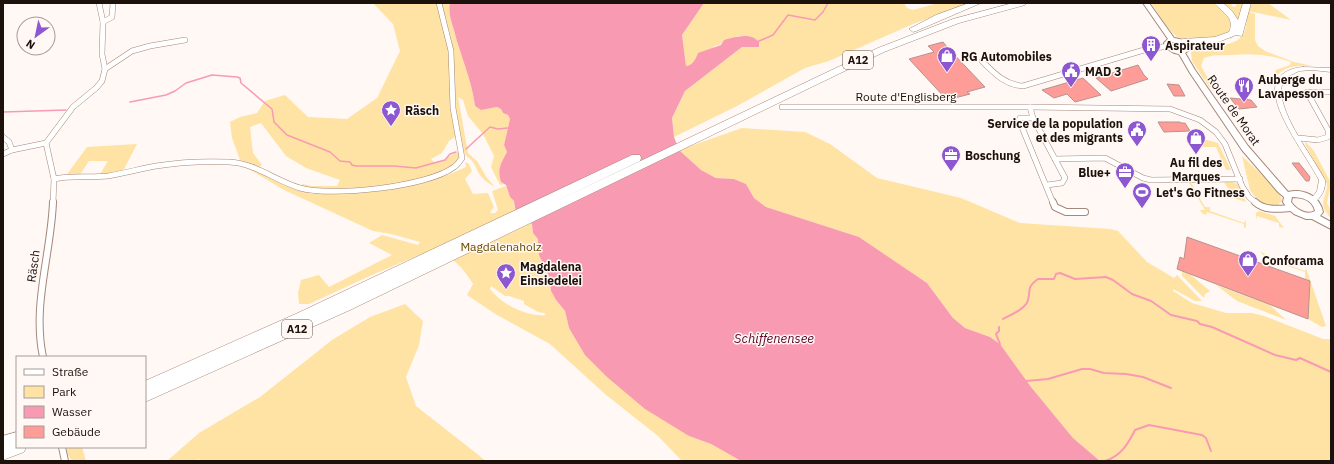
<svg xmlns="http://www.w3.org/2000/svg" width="1334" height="464" font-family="'IBM Plex Sans',sans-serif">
  <rect width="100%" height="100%" fill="#fff8f4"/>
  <g fill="#ffe3a4" fill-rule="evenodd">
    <path d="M373,3H437L447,37L449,55L451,111L456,136L449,141L442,153L431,159L434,162C445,162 449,155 458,152L460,157L458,162C450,167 442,172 433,175C398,187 336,194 300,186L303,184L312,186H337L340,180L306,168L286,156L261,123L250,127L253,153L262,165L257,169L240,160L232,138L230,122L240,117L257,113L265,101L285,95L308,117L347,119L377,98L400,51L393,24Z"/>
    <path d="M441,3H450C448,13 451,21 454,30C460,55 472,80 475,106L481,110L497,107L501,109L503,113L508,115L510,119L504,145L507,152L501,182L504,184L500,185L491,167L494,156L483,134L468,116L463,100L458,97L468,153L477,161L487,178L495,187C488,183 482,179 478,172C476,168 475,164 472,161C469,157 466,157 464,152L456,109L453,51L451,37Z"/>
    <path d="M704,3H904L907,8L913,10L938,3H971L913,24L829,61L805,68L737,106L674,137L672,118L685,91L742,47L759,46L749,37L739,36L724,40L721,44L715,46L689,66H686L682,35Z"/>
    <path d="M1151,3H1214L1229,15L1233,25C1231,28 1230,31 1228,33C1220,39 1184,42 1176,36C1166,28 1159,14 1151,3Z"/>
    <path d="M1220,3H1233L1231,6L1235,7L1237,3H1244L1239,31L1231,39L1229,38L1237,31Z"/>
    <path d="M1251,3H1268L1291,20L1248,11L1255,14V40L1258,46L1265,51L1294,62L1313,66C1294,65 1278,66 1272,86L1268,85L1276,70L1290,65L1291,62C1273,55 1251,53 1232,55C1222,56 1214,54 1204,58L1201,66L1213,87H1209L1192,61L1191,53C1201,40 1227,51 1240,38C1250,29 1244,13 1251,3Z"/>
    <path d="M742,128L805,132L830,144L877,178L961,198L1020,223L1110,229L1118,231L1147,262L1174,278L1177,275L1202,301H1195L1173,289V291L1192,303L1226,313H1252L1264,316L1323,339H1331V461H1100L1073,438L1031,387L1000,344L990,337L965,328L953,318L927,283L859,237L766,207L754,198L746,184L734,179L717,178L701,170L679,150Z"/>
    <path d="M1203,139L1218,143L1231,170H1226L1216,147H1190L1187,141H1203Z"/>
    <path d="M1306,142L1314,151L1331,183L1327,203L1331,211V218C1316,202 1327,199 1327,184L1305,144Z"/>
    <path d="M137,144L122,173L99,176L108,161H89L79,176L65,177L87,147Z"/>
    <path d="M1242,156L1279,191L1282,201C1272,214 1256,201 1250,190Z"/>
    <path d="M465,162L469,164L472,171L465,179L473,194L488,193L494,207L490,213H495L498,210L492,191L506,186L510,197L514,201L515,210L532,224L533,233L538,239L542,262L549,276L551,291L556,300L565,311L569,328L689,436L711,444L741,461H682L658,436L605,394L550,344L497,315L467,295L473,284C462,266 453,259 436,248L372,275L309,304H299L298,293L301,280L319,275L329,287L392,255L369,243L382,235L418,245L420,242L391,234L373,231L284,190L244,166L283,184L312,194L412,184L450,174L466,167ZM491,286L505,296H509L524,301V304L538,312L544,313L546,315C527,317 502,305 490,289Z"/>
    <path d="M1220,181H1230L1238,184L1246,202L1230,197L1228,195H1232L1224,182Z"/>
    <path d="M1183,182H1196L1191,183L1205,207H1210V211L1244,223L1246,220V227L1244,228V224L1207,212L1206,215L1202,213L1200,210H1205L1189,183Z"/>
    <path d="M1259,211L1275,216L1284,228L1279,227V223L1257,216L1256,219V213Z"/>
    <path d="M1260,251L1265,254L1266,257L1305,271L1306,268L1326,326L1322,327L1308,319L1310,281L1305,279V272L1265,258Z"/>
    <path d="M1182,271L1191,275L1210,291L1205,294L1204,298L1182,276Z"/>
    <path d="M1216,285L1270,305L1286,320L1237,301Z"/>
    <path d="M405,304L423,321L419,345L406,377L416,406L486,461H200L199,459L195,461H167L199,433L260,397L332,340L370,317Z"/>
    <path d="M69,447H82L86,461H72L67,454V449Z"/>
  </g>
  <path fill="#f99ab3" d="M450,3H704L682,35L686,66C692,66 696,59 698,53L721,45L724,40C736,37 750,32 759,42V47H742L685,91L672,118L674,137L679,150L701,170L716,178L734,179L746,184L754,198L766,207L859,237L927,283L953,318L965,328L990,337L1000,344L1031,387L1073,438L1100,461H741L711,444L689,436L645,409L607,377L585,355L569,328L565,311L556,300L551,291L549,276L539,255L538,239L533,233L532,224L516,214L514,201L510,197L506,185L501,182C497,168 501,164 507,152L504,145L510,119L508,115L503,113L501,109L497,107L481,110L475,106C472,80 460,55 454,30C451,21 448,13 450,3Z"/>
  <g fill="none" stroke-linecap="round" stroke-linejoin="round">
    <g stroke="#f99ab3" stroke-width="1.5">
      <path d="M757,42L773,35L788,15L815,20L823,12L828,3"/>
      <path d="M130,102L166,95L175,91L186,83L212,75L237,77L240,78L241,83L272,109L274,122L287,135L330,152L340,161L350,162L352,165L356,166H394L416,168L445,160L450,154L456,152"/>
      <path d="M3,112L66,110"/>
      <path d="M466,149L490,127L498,129L508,128"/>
    </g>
    <g stroke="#f99ab3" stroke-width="2">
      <path d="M1003,319C1010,315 1026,309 1028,300C1031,289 1026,288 1038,279H1054L1056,274L1060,273L1075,279L1106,277L1113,280L1132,294L1151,301L1171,315L1197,321L1200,324L1212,327L1275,355L1296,360L1300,358L1331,372"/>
      <path d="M999,327V331L996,334L1000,344"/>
      <path d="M1026,381L1048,379L1082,369H1090L1104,373L1126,374L1143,377L1171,388"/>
      <path d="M1105,461C1121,456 1128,444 1135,430L1149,425L1202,435L1206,438L1211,451"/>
    </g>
  </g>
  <g fill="#fe9d97" stroke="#b7928f">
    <path d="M943,42L947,47L985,87L967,92L970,94L947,100L909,59L934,52L928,46Z"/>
    <path d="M1138,65L1144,75L1148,79L1111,91L1096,78Z"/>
    <path d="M1083,78L1101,95L1075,102L1067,94L1054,98L1042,90Z"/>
    <path d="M1167,84L1179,85L1185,96H1174Z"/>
    <path d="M1230,98L1251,100L1257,107L1239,109Z"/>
    <path d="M1158,122H1180L1181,123H1185L1190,131L1164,132Z"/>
    <path d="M1292,163H1299L1310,177L1309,181H1306Z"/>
    <path d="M1187,237L1310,281L1308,319L1177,269L1180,257L1184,259Z"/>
  </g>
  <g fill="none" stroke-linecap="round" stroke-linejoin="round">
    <g stroke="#a78778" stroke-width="6">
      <g id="minor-far1">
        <path d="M103,22L112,17L113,3"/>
        <path d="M988,59L982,61C994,73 1005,85 1023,86L1144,50L1168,46"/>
        <path d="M105,69L132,51L150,46L185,40"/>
        <path d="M782,107H1030L1170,109L1200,120L1216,132L1225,144L1242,186L1249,197L1256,203"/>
        <path d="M1030,107L1033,118L1065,178L1062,183L1047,185"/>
        <path d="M1033,118H1020L1019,120L1053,203"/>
        <path d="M3,137L9,142L12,150"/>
        <path d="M1299,138L1318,140L1328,137V130L1307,92H1331"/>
        <path d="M3,154L12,150L46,143"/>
        <path d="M1055,159L1105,158L1143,178L1151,180L1240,179"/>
        <path d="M54,179C72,175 90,178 108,176C125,173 140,169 156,166C180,162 205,161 229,162C255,163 276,181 300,188C331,197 428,187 454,167C457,165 460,161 462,158L453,108L451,51L439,3"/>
        <path d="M53,203L54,179L46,143L73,107L96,88L102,81L105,69L102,54L103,22L99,3"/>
      </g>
    </g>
    <g stroke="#a78778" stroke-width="8">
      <g id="minor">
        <path d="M1053,202L1055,207L1066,212H1085"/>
        <path d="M1255,202C1265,211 1278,209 1291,208"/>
        <path d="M43,357C32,305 51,254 53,202"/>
        <path d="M62,447L65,461"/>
      </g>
    </g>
    <g stroke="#a78778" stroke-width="1">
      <path id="tertiary" d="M1303,67L1331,68V72L1312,70L1299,71L1285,78C1283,82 1281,87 1281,90C1282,119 1312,155 1325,180C1326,189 1321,199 1313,203L1310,200L1317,191L1319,180C1307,157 1274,114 1275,89C1276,74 1290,68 1303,67Z"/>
    </g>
    <g stroke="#a78778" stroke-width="2">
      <path id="secondary" d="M1143,3H1149L1174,38C1182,39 1188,41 1191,49L1185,53L1195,70L1248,146L1288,192C1303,188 1320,196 1323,212L1320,216L1331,222V229L1312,219H1306L1294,214L1287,208L1283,202L1284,197L1278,192L1242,150L1190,73L1179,54C1172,53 1167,50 1164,43L1168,39ZM1173,42L1180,43L1185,48C1179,51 1173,49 1170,44ZM1292,197C1302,197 1313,200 1315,211C1306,216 1296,209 1291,202Z"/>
    </g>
    <g stroke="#a78778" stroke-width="1">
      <g id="motorway">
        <path d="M969,3H981L916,31L913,32L909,29L936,15Z"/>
        <path d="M1013,3H1026L1025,5L959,23L884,52L350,310L145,402V381L300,312L632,155H640L641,158L640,161L546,206L878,48L953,19Z"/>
        <path d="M1214,3H1223L1232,11L1238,20L1243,3H1251L1242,36L1236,35L1216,43L1180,44L1179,42L1180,40L1183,39L1215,37L1229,32C1236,18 1222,12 1214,3Z"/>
        <path d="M17,432V447H26L24,452L3,460V436Z"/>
      </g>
    </g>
    <use href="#minor-far1" stroke="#fff" stroke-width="5"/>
    <use href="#minor" stroke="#fff" stroke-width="6"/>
    <use href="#tertiary" fill="#fff" fill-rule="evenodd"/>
    <use href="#secondary" fill="#fff" fill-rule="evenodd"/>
    <use href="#motorway" fill="#fff" fill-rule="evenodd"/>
  </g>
  <defs>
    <g id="building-pin" transform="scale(1)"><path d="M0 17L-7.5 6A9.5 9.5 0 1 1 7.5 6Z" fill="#8c57d0" stroke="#fff8f4"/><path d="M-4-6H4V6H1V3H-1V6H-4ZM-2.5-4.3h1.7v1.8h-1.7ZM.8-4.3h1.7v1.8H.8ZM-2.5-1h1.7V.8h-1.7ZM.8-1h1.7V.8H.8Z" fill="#fff"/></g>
    <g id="shop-pin" transform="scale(1)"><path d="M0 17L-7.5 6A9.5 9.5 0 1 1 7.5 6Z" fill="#8c57d0" stroke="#fff8f4"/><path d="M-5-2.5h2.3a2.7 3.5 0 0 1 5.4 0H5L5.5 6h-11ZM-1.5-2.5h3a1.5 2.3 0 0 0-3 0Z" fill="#fff"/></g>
    <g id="civic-pin" transform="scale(1)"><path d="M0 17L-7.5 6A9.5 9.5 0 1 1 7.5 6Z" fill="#8c57d0" stroke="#fff8f4"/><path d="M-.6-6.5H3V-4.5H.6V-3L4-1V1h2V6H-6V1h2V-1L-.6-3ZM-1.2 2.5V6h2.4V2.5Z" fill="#fff"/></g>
    <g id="restaurant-pin" transform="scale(1)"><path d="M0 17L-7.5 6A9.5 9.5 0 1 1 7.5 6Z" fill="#8c57d0" stroke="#fff8f4"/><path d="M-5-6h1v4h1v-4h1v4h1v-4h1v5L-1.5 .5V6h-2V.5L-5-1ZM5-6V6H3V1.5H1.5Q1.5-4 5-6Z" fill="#fff"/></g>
    <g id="sight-pin" transform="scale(1)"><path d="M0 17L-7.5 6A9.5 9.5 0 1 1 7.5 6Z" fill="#8c57d0" stroke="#fff8f4"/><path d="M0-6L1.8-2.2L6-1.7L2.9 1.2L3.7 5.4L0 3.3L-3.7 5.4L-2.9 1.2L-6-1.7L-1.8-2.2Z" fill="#fff"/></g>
    <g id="office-pin" transform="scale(1)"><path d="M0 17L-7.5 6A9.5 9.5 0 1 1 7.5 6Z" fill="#8c57d0" stroke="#fff8f4"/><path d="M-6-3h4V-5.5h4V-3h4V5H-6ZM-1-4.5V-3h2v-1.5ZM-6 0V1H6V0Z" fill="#fff"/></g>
    <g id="stadium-pin" transform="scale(1)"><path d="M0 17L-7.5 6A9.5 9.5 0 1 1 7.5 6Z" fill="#8c57d0" stroke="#fff8f4"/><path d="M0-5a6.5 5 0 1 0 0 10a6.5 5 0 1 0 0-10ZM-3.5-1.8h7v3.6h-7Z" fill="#fff"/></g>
  </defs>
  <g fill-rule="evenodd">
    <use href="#building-pin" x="1151" y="45"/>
    <use href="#shop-pin" x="947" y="56"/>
    <use href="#civic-pin" x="1071" y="71"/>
    <use href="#restaurant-pin" x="1244" y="86"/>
    <use href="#sight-pin" x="391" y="110"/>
    <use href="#civic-pin" x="1137" y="130"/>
    <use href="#shop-pin" x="1196" y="138"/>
    <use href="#office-pin" x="951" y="155"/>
    <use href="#office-pin" x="1125" y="172"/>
    <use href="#stadium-pin" x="1142" y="192"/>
    <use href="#shop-pin" x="1248" y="260"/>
    <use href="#sight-pin" x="506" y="273"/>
  </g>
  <g text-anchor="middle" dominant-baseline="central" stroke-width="3" stroke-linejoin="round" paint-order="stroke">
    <g fill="#fff8f4" stroke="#605651" stroke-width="1">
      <rect x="843" y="51" width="30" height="18" rx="3"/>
      <rect x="282" y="320" width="30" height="18" rx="3"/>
    </g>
    <g font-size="11" font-weight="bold" fill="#1c110b">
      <text x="858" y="60">A12</text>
      <text x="297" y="329">A12</text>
    </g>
    <g font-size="12" font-weight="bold" fill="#1c110b" stroke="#fff8f4" text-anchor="start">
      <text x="1165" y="45">Aspirateur</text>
      <text x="961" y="56">RG Automobiles</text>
      <text x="1085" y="71">MAD 3</text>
      <text x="1258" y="79">Auberge du<tspan x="1258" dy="14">Lavapesson</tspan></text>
      <text x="405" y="110">Räsch</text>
      <text x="1123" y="123" text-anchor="end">Service de la population<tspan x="1123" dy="14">et des migrants</tspan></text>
      <text x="965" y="155">Boschung</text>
      <text x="1196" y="162" text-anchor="middle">Au fil des<tspan x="1196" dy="14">Marques</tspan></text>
      <text x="1111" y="172" text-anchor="end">Blue+</text>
      <text x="1156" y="192">Let's Go Fitness</text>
      <text x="1262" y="260">Conforama</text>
      <text x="520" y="266">Magdalena<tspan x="520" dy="14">Einsiedelei</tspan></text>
    </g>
    <g font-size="12" fill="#1c110b" stroke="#fff8f4">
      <text x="906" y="96">Route d'Englisberg</text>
      <text transform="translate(1234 110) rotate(55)">Route de Morat</text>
      <text transform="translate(33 266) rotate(-82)">Räsch</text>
    </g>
    <g font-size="12" fill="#644b00" stroke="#fff8f4">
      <text x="501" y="246">Magdalenaholz</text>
    </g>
    <g font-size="13" font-style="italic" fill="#5c072b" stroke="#fff8f4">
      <text x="774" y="338">Schiffenensee</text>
    </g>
  </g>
  <rect width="1334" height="464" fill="none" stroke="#1c110b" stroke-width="8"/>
  <rect x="16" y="356" width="130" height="92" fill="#fff8f4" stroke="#a49c97"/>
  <rect x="24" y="369" width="20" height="6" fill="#ffffff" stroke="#a49c97"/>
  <text x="52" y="376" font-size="12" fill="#1c110b">Straße</text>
  <rect x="24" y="386" width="20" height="12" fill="#ffe3a4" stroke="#a49c97"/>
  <text x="52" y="396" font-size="12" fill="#1c110b">Park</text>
  <rect x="24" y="406" width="20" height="12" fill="#f99ab3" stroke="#a49c97"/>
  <text x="52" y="416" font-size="12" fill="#1c110b">Wasser</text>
  <rect x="24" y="426" width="20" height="12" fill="#fe9d97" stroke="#a49c97"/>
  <text x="52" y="436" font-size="12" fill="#1c110b">Gebäude</text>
  <g transform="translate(36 36) rotate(213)"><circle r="19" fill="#fff8f4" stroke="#a49c97"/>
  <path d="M0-3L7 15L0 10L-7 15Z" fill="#8c57d0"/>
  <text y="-6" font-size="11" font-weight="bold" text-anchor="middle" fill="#1c110b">N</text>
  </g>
</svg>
